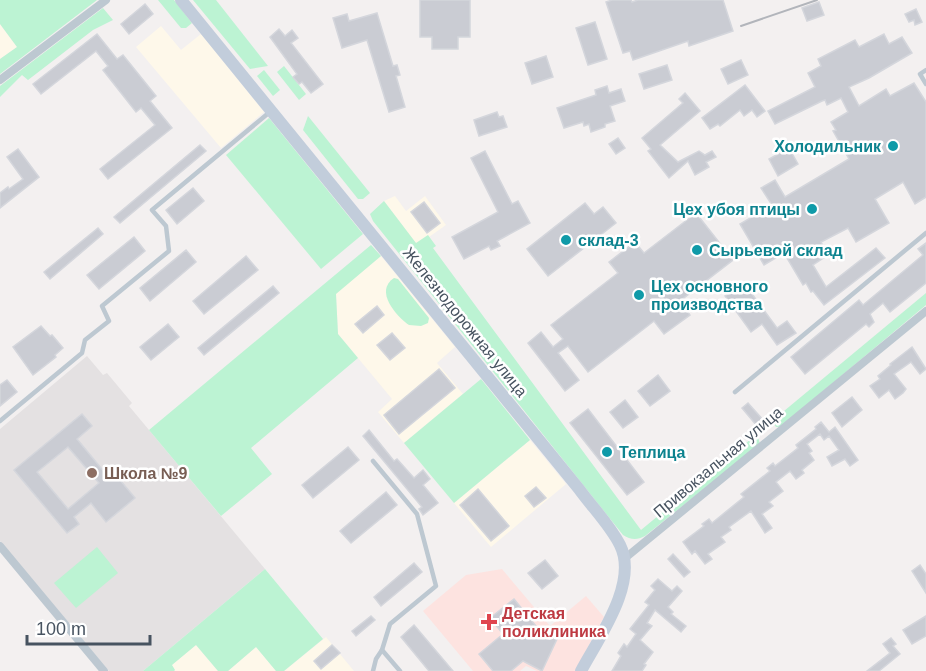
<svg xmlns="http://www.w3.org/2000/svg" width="926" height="671" font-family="Arial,sans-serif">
  <rect width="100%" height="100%" fill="#f3f0f0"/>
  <g fill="#fef8ea">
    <path d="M0,24L17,47L0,59Z"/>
    <path d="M161,26L181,50L201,34L264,112L221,148L136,47Z"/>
    <path d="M395,196L406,211L425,196L446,225L429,237L428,235L416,244L384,201Z"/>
    <path d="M381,256L455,347L437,363L463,394L404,443L378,412L392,399L338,334L336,293Z"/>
    <path d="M530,440L566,484L491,547L454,503Z"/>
    <path d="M326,637L354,671H284Z"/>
    <path d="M196,645L218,671H174L175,670L171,665Z"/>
    <path d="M256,647L276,671H228Z"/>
  </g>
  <path fill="#e4e1e2" d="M87,356L103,375L107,373L132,403L129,406L265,569L143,671H109L0,541V429Z"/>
  <path fill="#fde3e0" d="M502,569L550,626L586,596L604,617L575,671H537L526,666L520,671H473L423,611L466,575Z"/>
  <g fill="#bcf3d3">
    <path d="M0,0H97L0,74V59L17,47L0,24Z"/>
    <path d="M158,0H174L192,23L186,28H181Z"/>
    <path d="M193,0H216L268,66L250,69Z"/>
    <path d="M103,8L113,20L93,30L28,80L22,75L0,97V86Z"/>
    <path d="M284,66L306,94L299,100L277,72Z"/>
    <path d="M264,70L280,90L273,96L257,76Z"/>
    <path d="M308,116L370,193L363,199H358L303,130Z"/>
    <path d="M269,118L363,234L321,269L226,155Z"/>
    <path d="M384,201L416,243L428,235L436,246L433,248L641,530L757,434L760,444L645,536C637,540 631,540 623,535L373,221L370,214Z"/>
    <path d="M371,245L381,256L336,294L338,334L358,358L251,448L272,474L221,516L149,430Z"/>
    <path d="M394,278L398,279L429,318L428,323L421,326L409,325C396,316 374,291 394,278Z"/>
    <path d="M926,293V305L780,427H776L772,421Z"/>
    <path d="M481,379L530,440L454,503L404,443Z"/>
    <path d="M97,547L118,573L76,608L54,583Z"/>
    <path d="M265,569L323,639L284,671H276L256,647L228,671H218L196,645L172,665L175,670L174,671H143Z"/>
  </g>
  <g fill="#caccd3" stroke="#d4d6dc" stroke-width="1.5" fill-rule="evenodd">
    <path d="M420,0H470V37H458V49H432V37H420Z"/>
    <path d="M612,0H631L632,2L638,0H723L733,31L689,46L688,41L633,60L630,51L623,53L606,2Z"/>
    <path d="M819,2L824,15L807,21L802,8Z"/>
    <path d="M145,4L153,14L129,34L121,24Z"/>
    <path d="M916,9L922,22L915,25L914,20L909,22L905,14Z"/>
    <path d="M377,13L393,66L397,65L400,75L396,76L405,107L389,112L367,40L342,48L333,18L347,14L349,21Z"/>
    <path d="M595,22L607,59L588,65L576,28Z"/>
    <path d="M279,29L285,36L292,30L298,38L291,43L323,84L311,93L302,82L299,84L293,77L297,74L270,37Z"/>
    <path d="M97,34L117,59L123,55L156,96L150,101L172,128L108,179L100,169L155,125L141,108L136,112L103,70L108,66L96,51L41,94L33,84Z"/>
    <path d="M884,34L889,44L902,37L912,53L869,78L849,87L859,106L886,89L890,96L914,83L926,102V197L915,204L903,182L875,199L889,223L856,242L848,228L821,242L828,255L813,265L826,287L876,248L885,258L824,305L813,291L811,292L806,283L803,285L784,253L764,265L740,224L772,205L761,188L775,180L785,197L849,159L833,131L836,130L831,122L848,112L841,98L827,105L825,100L822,101L775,124L768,111L815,87L808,73L821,66L818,59L855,40L859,47Z"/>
    <path d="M546,56L553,77L532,84L525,63Z"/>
    <path d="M741,60L748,75L728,84L721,69Z"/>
    <path d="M667,65L672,80L644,89L639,74Z"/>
    <path d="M745,85L765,111L757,117L752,110L744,116L740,110L720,126L718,124L710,129L702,118Z"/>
    <path d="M607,86L609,93L621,89L625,101L610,106L615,121L605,124V127L591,132L589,124L584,126L583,122L564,128L557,108L596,95L595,90Z"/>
    <path d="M685,93L700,111L660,145L678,162L699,151L705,155L712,151L716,157L706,162L709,167L695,175L688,161L669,178L648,151L651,149L642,138L683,103L679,99Z"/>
    <path d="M497,112L499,117L503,116L507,127L479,136L474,120Z"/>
    <path d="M618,138L625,148L616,154L609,144Z"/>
    <path d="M200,145L206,151L120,223L114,217Z"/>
    <path d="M789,148L798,164L778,176L769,159Z"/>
    <path d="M18,149L39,177L0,208V193L8,187L9,189L23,179L7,157Z"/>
    <path d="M485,151L512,204L518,201L530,223L497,241L500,246L491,250L489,246L464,259L452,237L498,212L471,158Z"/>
    <path d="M193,188L204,201L177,224L166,210Z"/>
    <path d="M424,202L440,223L427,233L411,212Z"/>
    <path d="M585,203L594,214L603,207L616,223L548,276L527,249Z"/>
    <path d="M696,213L733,260L680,301L690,315L664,334L654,321L588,372L568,346L558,353L579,380L565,391L528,343L541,332L553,347L563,339L551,325L618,273L609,262L635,242L644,253Z"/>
    <path d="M98,228L103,234L50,279L44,272Z"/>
    <path d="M134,237L145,251L99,289L87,275Z"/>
    <path d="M926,243V283L890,312L883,303L870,314L874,322L869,327L866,324L805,374L791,357L859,300L863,305L923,255L918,249Z"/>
    <path d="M186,250L196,262L150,301L140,288Z"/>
    <path d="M246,256L258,270L204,314L193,301Z"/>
    <path d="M744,283L777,328L787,321L796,333L777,345L762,324L751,332L725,296Z"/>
    <path d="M273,286L279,293L204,355L198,348Z"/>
    <path d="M377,306L384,315L363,333L355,324Z"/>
    <path d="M168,324L179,337L151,360L140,347Z"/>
    <path d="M41,326L50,336L52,335L63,348L55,355L56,357L33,375L13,347Z"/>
    <path d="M392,333L405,348L390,360L377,345Z"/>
    <path d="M912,347L926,369L920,374L911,362L894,374L906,389L903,393L895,399L889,390L879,398L870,386L880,379L878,376L891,365L890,364Z"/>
    <path d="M439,369L455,388L399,434L384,415Z"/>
    <path d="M658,375L670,391L650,406L638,391Z"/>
    <path d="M7,380L17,392L0,406V385Z"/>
    <path d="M852,397L862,410L842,427L832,413Z"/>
    <path d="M625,400L638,417L623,428L610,412Z"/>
    <path d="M748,403L764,421L757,426L742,408Z"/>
    <path d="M588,409L644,482L627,495L570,423Z"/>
    <path d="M82,414L92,426L77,439L110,479L115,474L135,498L106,522L91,503L74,517L79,524L67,533L14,470ZM68,447L99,483L68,509L37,472Z"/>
    <path d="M821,422L829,432L835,427L858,460L850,466L845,459L832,466L827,457L839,450L829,436L824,440L820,434L807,444L812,451L809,453L814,460L802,470L804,473L796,479L790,471L776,482L783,491L769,502L773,506L762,514L772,528L765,533L751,511L729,527L731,530L721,537L725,542L708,554L712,559L705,564L695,551L692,554L683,542L704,526L702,524L709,519L712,523L744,497L741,494L770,471L767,468L773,463L775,466L798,448L796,445L816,429L815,427Z"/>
    <path d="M369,430L394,461L397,459L414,478L423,470L430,479L423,485L438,503L423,515L419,509L422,507L363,436Z"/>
    <path d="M348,447L359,460L313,498L302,485Z"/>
    <path d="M536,487L546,498L534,507L525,496Z"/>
    <path d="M478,489L509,526L491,541L460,505Z"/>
    <path d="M386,492L397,505L351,543L340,531Z"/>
    <path d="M673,554L690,572L684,577L668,559Z"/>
    <path d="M545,560L558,576L542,589L528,573Z"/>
    <path d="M414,563L422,572L381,606L374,597Z"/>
    <path d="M920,565L926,574V593L912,571Z"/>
    <path d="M658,579L672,591L677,586L682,591L668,607L673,612L671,614L686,626L681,632L655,610L647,623L652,626L640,640L653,652L644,664L646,665L642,671H612L621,656L618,653L624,644L627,647L636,634L630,629L649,605L645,602L655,590L651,586Z"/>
    <path d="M514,599L540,631L557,639L542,671L523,661L511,671H493L479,654L503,634L490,618Z"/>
    <path d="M371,616L375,620L356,636L352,631Z"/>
    <path d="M926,616V636L912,644L903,630Z"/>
    <path d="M414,625L453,671H429L401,637Z"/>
    <path d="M891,638L896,644L893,646L900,654L879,671H867L890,653L883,644Z"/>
    <path d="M332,645L340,653L321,669L314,661Z"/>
  </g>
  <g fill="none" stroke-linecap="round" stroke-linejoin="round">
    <g stroke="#bdc8d1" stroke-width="4.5">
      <path d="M926,70L920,74L926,84"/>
      <path d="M735,392L926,233"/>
      <path d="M0,421L82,353L85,340L109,321L102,306L169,251L166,226L152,210L271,111"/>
      <path d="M382,650L400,671"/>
      <path d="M373,671L376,659L382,650L390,624L436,586L417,514L373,461"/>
    </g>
    <g stroke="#bdc8d1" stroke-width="8">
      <path d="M0,80L106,0"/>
      <path d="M0,546L104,671"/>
      <path d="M624,559L926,311"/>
    </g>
    <path stroke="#c2cddb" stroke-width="12" d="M181,0L579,489C592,507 610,525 620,545C639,583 598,639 581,671"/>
    <path stroke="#b2b5bb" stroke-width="2" d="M741,26L817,0"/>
  </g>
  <g fill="#0f9aa8" stroke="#fff" stroke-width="2">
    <circle cx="893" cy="146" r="6"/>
    <circle cx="812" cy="209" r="6"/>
    <circle cx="566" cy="240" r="6"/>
    <circle cx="697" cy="250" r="6"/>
    <circle cx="639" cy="295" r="6"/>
    <circle cx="607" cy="452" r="6"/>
  </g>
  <circle fill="#8d6e63" stroke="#fff" stroke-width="2" cx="92" cy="473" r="6"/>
  <path fill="#e0444e" stroke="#fff" stroke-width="2" d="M486 613h6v6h6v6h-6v6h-6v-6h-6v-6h6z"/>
  <g text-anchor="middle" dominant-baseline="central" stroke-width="5" stroke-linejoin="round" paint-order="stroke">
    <g font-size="16" font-weight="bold" fill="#0d838f" stroke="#fff" text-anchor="start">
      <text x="881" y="146" text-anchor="end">Холодильник</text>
      <text x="800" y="209" text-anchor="end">Цех убоя птицы</text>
      <text x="578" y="240">склад-3</text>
      <text x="709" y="250">Сырьевой склад</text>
      <text x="651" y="286">Цех основного<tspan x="651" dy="18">производства</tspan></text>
      <text x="619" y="452">Теплица</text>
    </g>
    <g font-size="16" fill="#475360" stroke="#fff">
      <text transform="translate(465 322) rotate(51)">Железнодорожная улица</text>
      <text transform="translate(718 462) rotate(-40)">Привокзальная улица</text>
    </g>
    <g font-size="16" font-weight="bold" fill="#785e54" stroke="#fff" text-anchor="start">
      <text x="104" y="473">Школа №9</text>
    </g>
    <g font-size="16" font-weight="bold" fill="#be3a42" stroke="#fff" text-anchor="start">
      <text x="502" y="613">Детская<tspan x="502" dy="18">поликлиника</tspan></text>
    </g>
  </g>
  <path d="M27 635v9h123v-9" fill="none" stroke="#475360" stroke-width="3"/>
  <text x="36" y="635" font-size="18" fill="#475360" stroke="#ffffff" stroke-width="4.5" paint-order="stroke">100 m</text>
</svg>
